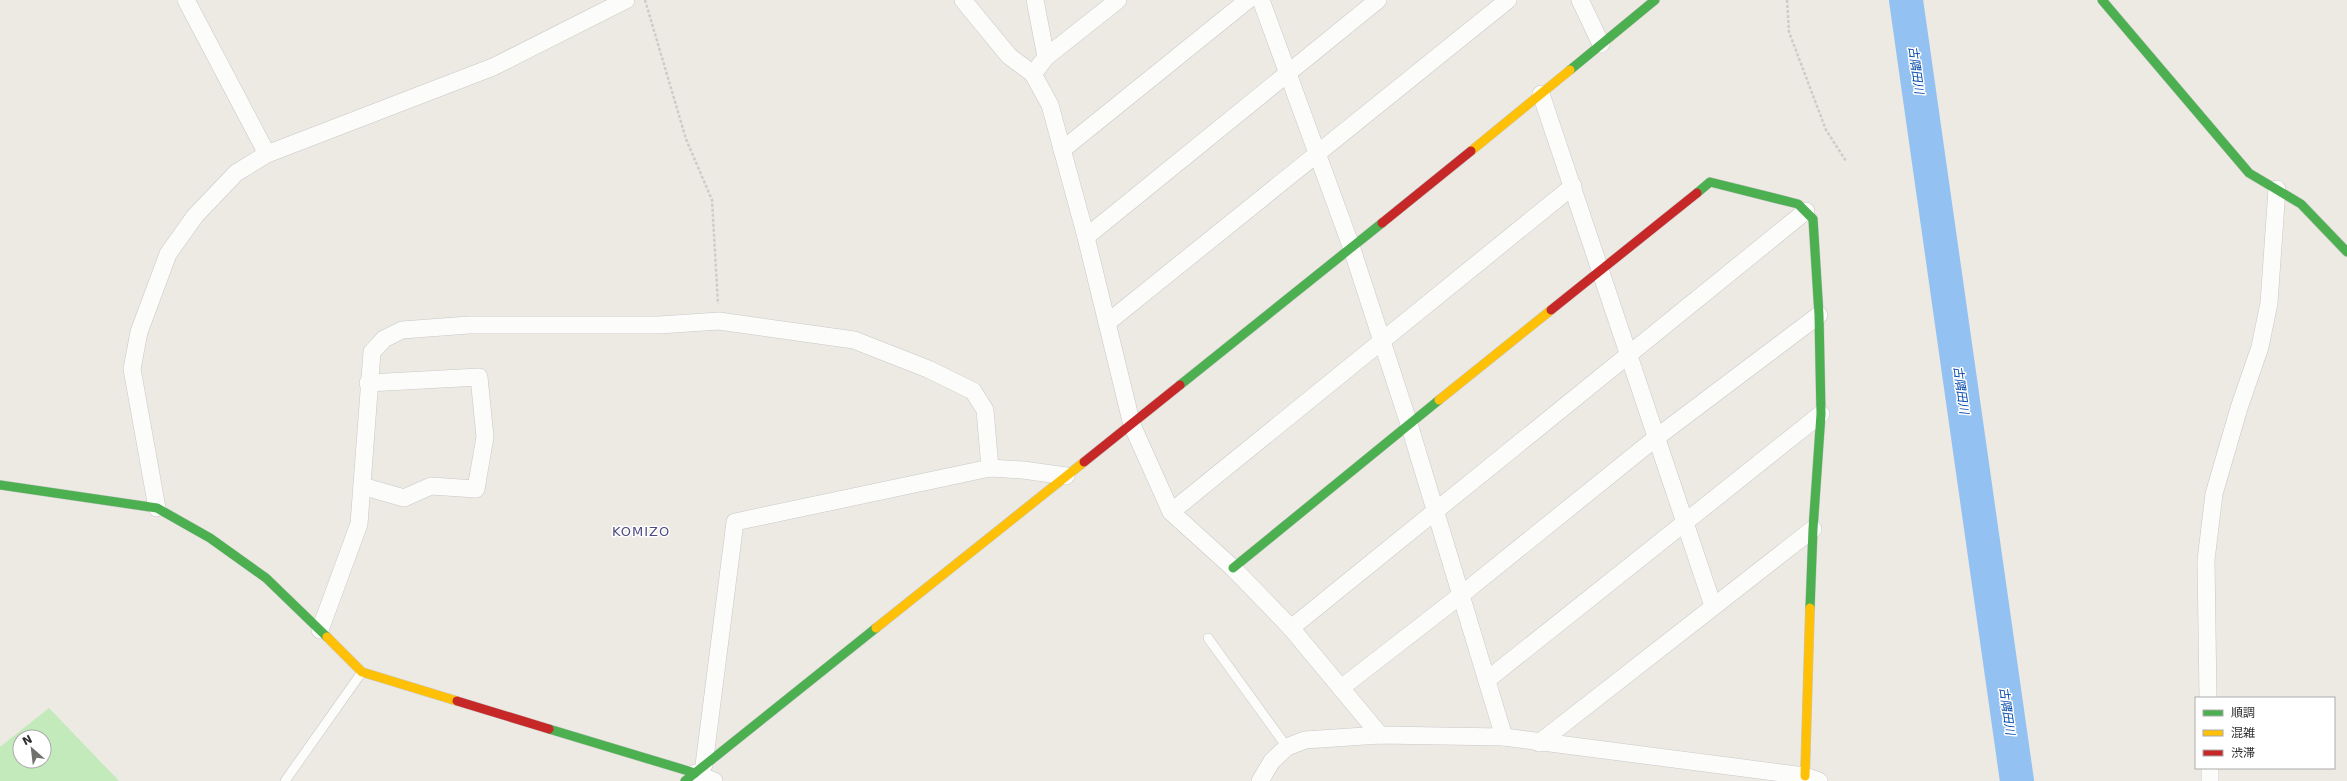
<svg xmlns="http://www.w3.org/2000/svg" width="2347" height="781" font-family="'DejaVu Sans','Noto Sans JP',sans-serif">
  <rect width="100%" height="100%" fill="#eceae3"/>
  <path fill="#c2eaba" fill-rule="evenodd" d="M49,708L119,781H0V747ZM20,737H44V761H20Z"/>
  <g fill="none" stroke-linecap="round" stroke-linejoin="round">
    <path stroke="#92c1f2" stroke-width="34" d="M1906,0L2017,781"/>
    <g stroke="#c9c8c8" stroke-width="10">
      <g id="lane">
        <path d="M1208,638L1287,747"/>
        <path d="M285,781L362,672"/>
      </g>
    </g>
    <g stroke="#c9c8c8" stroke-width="18">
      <g id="street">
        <path d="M186,0L267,154"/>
        <path d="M963,0L1009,56L1033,74L1050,105L1086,237L1132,425L1171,512L1233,568L1291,628L1380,735"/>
        <path d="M1035,0L1046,57"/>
        <path d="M1261,0L1351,246L1409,424L1504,737"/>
        <path d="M1580,0L1601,44"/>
        <path d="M1033,74L1046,57L1118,0"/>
        <path d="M1541,94L1713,606"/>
        <path d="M1062,150L1248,0"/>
        <path d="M1086,237L1378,0"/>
        <path d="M1107,323L1508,0"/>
        <path d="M362,486L404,498L431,486L476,489L485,437L479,377L368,383"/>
        <path d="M157,508L132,369L139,332L168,254L195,216L236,173L267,154L493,67L626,0"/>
        <path d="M1171,512L1573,186"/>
        <path d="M1291,628L1806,211"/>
        <path d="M320,630L359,524L372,352L384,339L402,330L469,325H659L719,321L854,340L928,369L973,391L985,410L990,468"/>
        <path d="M1487,680L1821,414"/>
        <path d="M1341,688L1461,595L1657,437L1819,315"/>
        <path d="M2208,698L2206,560L2214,494L2239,408L2260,347L2269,303L2277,189"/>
        <path d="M1539,743L1813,529"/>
        <path d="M704,765L735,522L990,468L1023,470L1066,476"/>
        <path d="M2210,768V781"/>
        <path d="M695,773L714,781"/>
        <path d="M1260,781L1272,761L1287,747L1305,740L1380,735L1504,737L1805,776L1819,781"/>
      </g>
    </g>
    <g stroke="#c9c8c8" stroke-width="10">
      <g id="fast">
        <path d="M2102,0L2249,173L2301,204L2347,252"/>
        <path d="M1570,70L1655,0"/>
        <path d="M1697,193L1710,182L1798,204L1813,219L1819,315L1821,414L1813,529L1810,608"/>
        <path d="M1180,385L1382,223"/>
        <path d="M0,485L157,508L210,538L266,578L327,637"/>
        <path d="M1233,568L1439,400"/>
        <path d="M549,729L695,773"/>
        <path d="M685,781L876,628"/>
      </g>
    </g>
    <g stroke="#c9c8c8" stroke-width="10">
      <g id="slow">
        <path d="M1471,151L1570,70"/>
        <path d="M1439,400L1551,310"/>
        <path d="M876,628L1084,462"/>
        <path d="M327,637L362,672L457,701"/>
        <path d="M1805,776L1810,608"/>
      </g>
    </g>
    <g stroke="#c9c8c8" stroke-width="10">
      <g id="jam">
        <path d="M1382,223L1471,151"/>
        <path d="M1551,310L1697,193"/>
        <path d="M1084,462L1180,385"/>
        <path d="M457,701L549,729"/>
      </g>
    </g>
    <g stroke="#cccccb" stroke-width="2.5" stroke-dasharray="3 2" stroke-linecap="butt">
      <path d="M645,0L686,139L712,200L718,304"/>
      <path d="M1787,0L1789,32L1826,130L1846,161"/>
    </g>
    <use href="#lane" stroke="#fcfcfb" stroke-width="9"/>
    <use href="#street" stroke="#fcfcfb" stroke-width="17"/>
    <use href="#fast" stroke="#4caf50" stroke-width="9"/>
    <use href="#slow" stroke="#ffc107" stroke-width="9"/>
    <use href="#jam" stroke="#c62828" stroke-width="9"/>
  </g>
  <g text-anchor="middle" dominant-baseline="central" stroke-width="3" stroke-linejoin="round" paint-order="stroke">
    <g font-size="12" font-style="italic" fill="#0348ac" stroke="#fff">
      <text transform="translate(1916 70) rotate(82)">古隅田川</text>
      <text transform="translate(1961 390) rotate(82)">古隅田川</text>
      <text transform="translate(2007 711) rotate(82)">古隅田川</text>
    </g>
    <g font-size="13" letter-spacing="1" fill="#4d4983" stroke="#fff">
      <text x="641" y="531">KOMIZO</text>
    </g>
  </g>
  <rect x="2195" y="697" width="140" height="72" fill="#ffffff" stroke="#ababab"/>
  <rect x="2203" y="710" width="20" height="6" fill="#4caf50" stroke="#ababab"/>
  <text x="2231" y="717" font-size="12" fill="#2e2e2e">順調</text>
  <rect x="2203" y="730" width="20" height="6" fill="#ffc107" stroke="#ababab"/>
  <text x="2231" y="737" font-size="12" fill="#2e2e2e">混雑</text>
  <rect x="2203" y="750" width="20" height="6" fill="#c62828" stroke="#ababab"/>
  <text x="2231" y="757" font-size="12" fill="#2e2e2e">渋滞</text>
  <g transform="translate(32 749) rotate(332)"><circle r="19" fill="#ffffff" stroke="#ababab"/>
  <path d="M0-3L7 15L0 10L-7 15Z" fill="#70706d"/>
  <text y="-6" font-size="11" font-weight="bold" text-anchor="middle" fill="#2e2e2e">N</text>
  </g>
</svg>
